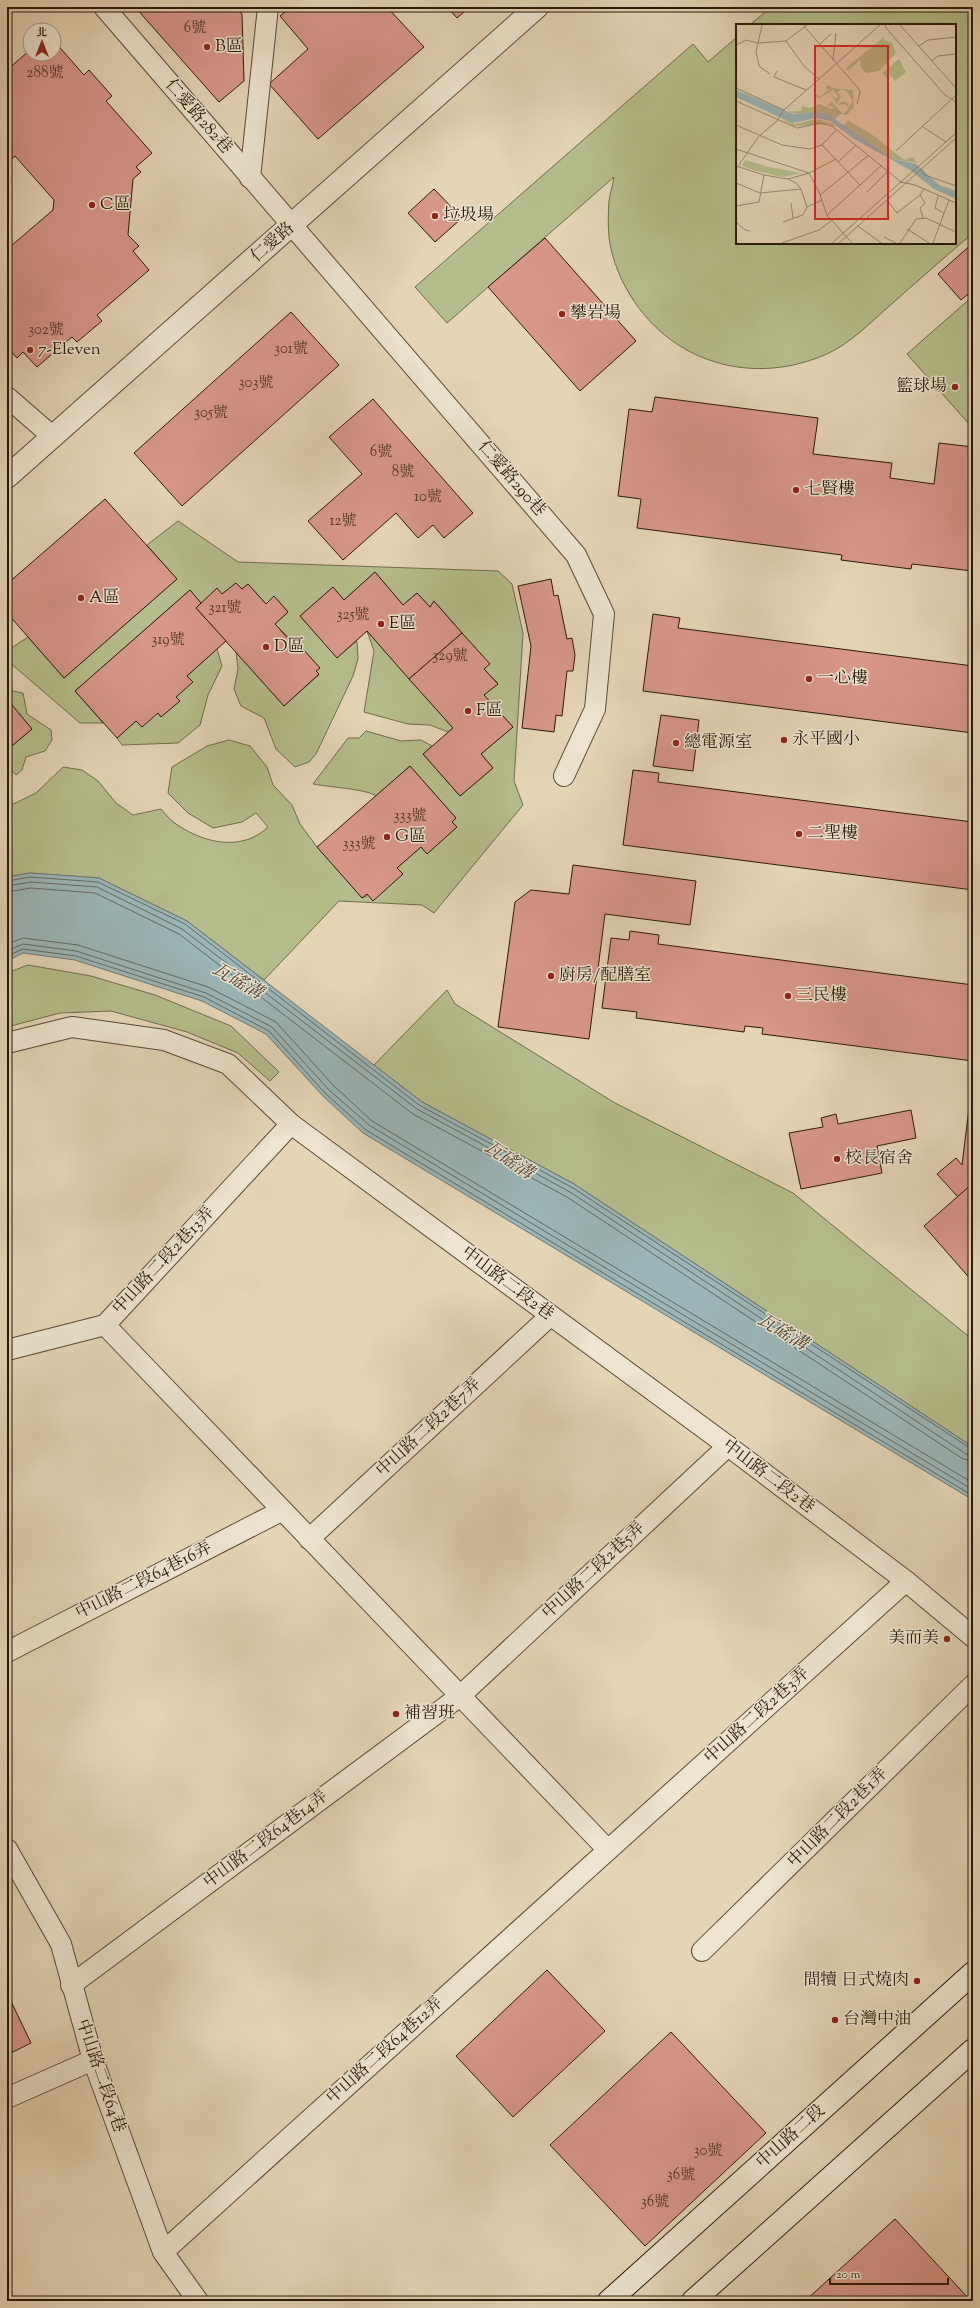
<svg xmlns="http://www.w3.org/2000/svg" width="980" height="2308" font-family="'Sorts Mill Goudy','Noto Serif TC',serif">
  <rect width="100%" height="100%" fill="#e5d5b5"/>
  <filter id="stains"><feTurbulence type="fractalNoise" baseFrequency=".005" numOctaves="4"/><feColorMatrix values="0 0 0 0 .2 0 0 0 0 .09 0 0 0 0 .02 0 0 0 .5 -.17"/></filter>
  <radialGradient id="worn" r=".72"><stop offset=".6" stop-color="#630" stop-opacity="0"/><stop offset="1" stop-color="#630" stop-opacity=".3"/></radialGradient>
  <g fill="#b6bd8c" stroke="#706b4a">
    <path d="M771,7H973V233C944,258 915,283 886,309C869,324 850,343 829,353C753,388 667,363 626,288C618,273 611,255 609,237C608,226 608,212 609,201C610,193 613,185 614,177L447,323L415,287L693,44L708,62L737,37V243H955V25H750Z"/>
    <path d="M973,296V421L969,424L907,354Z"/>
    <path d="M178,521L238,562L498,571L512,584L523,633L514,781L523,805L434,913L422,905L339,901L264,980L187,921L99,878L30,873L7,877V807L36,793L63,767L82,770L98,781L116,803L133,815L161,809C166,815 172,822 179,826C207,844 243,851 268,827L256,813L242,822L213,828L188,813L168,793L172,767L207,746L229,740L250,746L267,767L273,785L292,805L300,824L317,847L363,898L403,874L397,868L421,847L427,854L457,827L452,822L456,818L410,766L376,796C367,789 328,787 313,784L348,738H359L366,731L401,741L421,740L432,746L423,754L460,796L493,768L481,754L513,727L484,695L498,683L484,669L489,664L435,602L430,607L417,593L403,605L375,572L344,600L333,587L300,616L337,657L357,641L358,659L353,676L316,754L309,762L295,767L276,749L264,718L241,706L234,689L238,669L236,652L284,706L319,675L316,671L319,668L275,624L288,612L274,596L266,604L248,584L242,589L236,583L222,594L201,603L189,591L75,691L103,723H80L8,661L7,651L28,637L64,678L177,579L147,545Z"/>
    <path d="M367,631L453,728L448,732L430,725L408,724L364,712L374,651Z"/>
    <path d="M217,649L222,666L208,695L200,725L178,743L122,745L117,738L136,721L158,713L161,717L179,701L176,697L192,682L187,676Z"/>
    <path d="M12,691L23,693L27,714L51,730L52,740L45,751L26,757L22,770L16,775L7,765V750L32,729L7,699V694Z"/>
    <path d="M28,965L91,976L155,995L231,1026L279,1072L270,1081L238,1053L187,1032L111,1011L60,1013L7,1027V973Z"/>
    <path d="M447,990L455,1004L615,1103L793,1193L973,1340V1447L574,1184L422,1102L374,1065Z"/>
  </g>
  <path fill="#9ab6b8" stroke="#6d7772" d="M30,873L99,878L187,921L422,1102L574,1184L973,1447V1500L363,1133L323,1096L266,1034L202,1001L75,960L23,953L7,961V877Z"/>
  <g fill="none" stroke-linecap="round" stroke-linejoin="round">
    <g stroke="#626860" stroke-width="1">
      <path d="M7,881L30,877L98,882L185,924L419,1105L573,1188L973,1450"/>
      <path d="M7,886L31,882L97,887L182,929L417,1109L570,1192L966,1454L973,1455"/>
      <path d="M7,892L31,888L95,893L179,934L413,1114L567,1197L963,1459L973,1461"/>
      <path d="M7,944L23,938L78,945L208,987L276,1022L333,1085L372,1121L973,1483"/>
      <path d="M7,951L23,944L76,951L206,993L272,1027L329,1090L369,1125L973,1490"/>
      <path d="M7,956L23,949L76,956L204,997L269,1031L325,1093L366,1130L973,1496"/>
    </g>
  </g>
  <g fill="#d79789" stroke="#2a1908">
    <path d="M135,7H236L242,14L244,81L219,102Z"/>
    <path d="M291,7H387L424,47L318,139L269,84L308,49L280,16Z"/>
    <path d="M447,7H470L457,18Z"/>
    <path d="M55,42L84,75L89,70L112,96L106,101L152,153L136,167L141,172L133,179L128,235L139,246L133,251L149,270L97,315L102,321L77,342L72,337L37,367L23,352L17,358L7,347V242L11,246L53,210L54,200L15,156L7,163V70L30,50V54H54Z"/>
    <path d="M434,189L462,218L435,242L408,213Z"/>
    <path d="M545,238L636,341L580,391L488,287Z"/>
    <path d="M973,243V290L961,300L938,274Z"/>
    <path d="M291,312L339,365L182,506L134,453Z"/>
    <path d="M655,397L818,418L813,454L892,463L890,478L934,484L939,443L973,447V571L912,564L911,569L841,560L842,555L637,528L641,499L618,496L629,409L652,412Z"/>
    <path d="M373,399L473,513L444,538L433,525L418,538L396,513L343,560L308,521L362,474L329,437Z"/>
    <path d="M105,499L177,579L64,678L7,613V584Z"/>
    <path d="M375,572L403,605L417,593L430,607L434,601L462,633L409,679L367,631L337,658L300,616L333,587L344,600Z"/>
    <path d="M551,579L554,596L558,595L567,639L572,638L575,655L573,671H567L562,716L556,715L554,732L522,728L531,646L518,586Z"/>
    <path d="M236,583L242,589L248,584L266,604L274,596L288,612L275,624L291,642L294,639L320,668L316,671L319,674L284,706L196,608L217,588L222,594Z"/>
    <path d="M190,590L201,603L196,608L226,641L187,676L193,682L176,697L180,701L161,717L158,713L142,727L136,721L117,738L75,691Z"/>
    <path d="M653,614L680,618L678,628L973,666V733L643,691Z"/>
    <path d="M462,633L490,664L484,669L498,684L484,695L513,727L481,754L493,768L460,796L423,754L453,728L409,679Z"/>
    <path d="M7,699L32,729L7,750Z"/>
    <path d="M661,715L699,720L693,771L653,766Z"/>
    <path d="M410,766L456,818L452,822L457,827L427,854L421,847L397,868L403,874L373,901L367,894L362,898L317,847Z"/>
    <path d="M633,770L659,773L658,782L973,822V890L623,845Z"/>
    <path d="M573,865L696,881L690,925L605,914L589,1039L498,1027L515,902L531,890L569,894Z"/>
    <path d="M630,931L659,935L658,944L973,985V1061L762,1034L763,1028L745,1026L744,1032L636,1018L637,1012L602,1008L611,938L629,940Z"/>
    <path d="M973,1076V1183L958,1197L937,1174L956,1158L962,1165Z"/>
    <path d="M911,1110L916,1138L877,1146L882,1173L801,1189L789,1133L823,1127L821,1118L836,1114L838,1124Z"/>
    <path d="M972,1184H973V1282L924,1226Z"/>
    <path d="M547,1970L605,2031L513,2117L456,2056Z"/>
    <path d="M7,1993L31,2043L7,2055Z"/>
    <path d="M671,2032L766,2133L645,2246L550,2145Z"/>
    <path d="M895,2219L971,2301L806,2300Z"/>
  </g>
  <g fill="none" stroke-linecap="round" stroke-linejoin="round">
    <g stroke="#594833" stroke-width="22">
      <g id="lane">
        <path d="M104,7L576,555L604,614L595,709L564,776"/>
        <path d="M250,178L268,7"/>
        <path d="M7,397L52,436"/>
        <path d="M7,1043L72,1027L164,1040L228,1064L291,1124L728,1446L906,1581L973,1637"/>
        <path d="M105,1325L608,1850"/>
        <path d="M7,1350L105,1325L291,1124"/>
        <path d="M309,1539L550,1316"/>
        <path d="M7,1652L281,1511"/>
        <path d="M7,1849L61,1944L93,2060L163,2252L198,2301"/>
        <path d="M702,1951L973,1685"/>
        <path d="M71,1985L460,1696L728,1446"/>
        <path d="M7,2098L93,2060"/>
        <path d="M163,2252L906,1581"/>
      </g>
    </g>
    <g stroke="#594833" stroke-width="24">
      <path id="street" d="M7,477L537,7"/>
    </g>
    <g stroke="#2a1908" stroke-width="24">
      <g id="secondary">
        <path d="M609,2301L973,1973"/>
        <path d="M693,2301L973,2050"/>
      </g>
    </g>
    <use href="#lane" stroke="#eee4cf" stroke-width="20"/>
    <use href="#street" stroke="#eee4cf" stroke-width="22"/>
    <use href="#secondary" stroke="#eee4cf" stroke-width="22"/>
  </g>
  <g fill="#8f2418" stroke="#eee4cf" stroke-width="1.5">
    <circle cx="207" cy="47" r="4"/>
    <circle cx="92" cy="205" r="4"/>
    <circle cx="435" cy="216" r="4"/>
    <circle cx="562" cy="314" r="4"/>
    <circle cx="30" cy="350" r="4"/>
    <circle cx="955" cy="387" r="4"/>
    <circle cx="796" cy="490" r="4"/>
    <circle cx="81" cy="598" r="4"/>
    <circle cx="381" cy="624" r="4"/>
    <circle cx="266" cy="647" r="4"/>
    <circle cx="809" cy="679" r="4"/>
    <circle cx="468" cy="711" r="4"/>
    <circle cx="784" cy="740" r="4"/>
    <circle cx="676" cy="743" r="4"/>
    <circle cx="799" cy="834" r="4"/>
    <circle cx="387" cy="837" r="4"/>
    <circle cx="551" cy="976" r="4"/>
    <circle cx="788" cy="996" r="4"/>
    <circle cx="837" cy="1159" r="4"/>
    <circle cx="947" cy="1639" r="4"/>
    <circle cx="396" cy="1714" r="4"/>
    <circle cx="917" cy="1981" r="4"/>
    <circle cx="835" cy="2020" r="4"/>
  </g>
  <g text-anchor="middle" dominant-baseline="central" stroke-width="3" stroke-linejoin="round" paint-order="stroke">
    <g font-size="15" fill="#553828">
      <text x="195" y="28">6號</text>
      <text x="45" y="73">288號</text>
      <text x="46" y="330">302號</text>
      <text x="291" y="349">301號</text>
      <text x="256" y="383">303號</text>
      <text x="211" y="413">305號</text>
      <text x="381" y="452">6號</text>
      <text x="403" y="472">8號</text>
      <text x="428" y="497">10號</text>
      <text x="343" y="521">12號</text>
      <text x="225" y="608">321號</text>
      <text x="353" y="615">325號</text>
      <text x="168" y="640">319號</text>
      <text x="450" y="656">329號</text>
      <text x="410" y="816">333號</text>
      <text x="359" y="844">333號</text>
      <text x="708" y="2151">30號</text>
      <text x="681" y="2175">36號</text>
      <text x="655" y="2202">36號</text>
    </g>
    <g font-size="17" fill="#2a1908" stroke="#eee4cf" text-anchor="start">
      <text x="215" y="47">B區</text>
      <text x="100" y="205">C區</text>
      <text x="443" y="216">垃圾場</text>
      <text x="570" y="314">攀岩場</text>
      <text x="38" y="350">7-Eleven</text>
      <text x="947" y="387" text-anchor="end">籃球場</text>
      <text x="804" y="490">七賢樓</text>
      <text x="89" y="598">A區</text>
      <text x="389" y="624">E區</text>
      <text x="274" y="647">D區</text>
      <text x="817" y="679">一心樓</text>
      <text x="476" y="711">F區</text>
      <text x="792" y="740">永平國小</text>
      <text x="684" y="743">總電源室</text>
      <text x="807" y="834">二聖樓</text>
      <text x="395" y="837">G區</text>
      <text x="559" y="976">廚房/配膳室</text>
      <text x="796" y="996">三民樓</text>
      <text x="845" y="1159">校長宿舍</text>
      <text x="939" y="1639" text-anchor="end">美而美</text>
      <text x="404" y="1714">補習班</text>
      <text x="909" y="1981" text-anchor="end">間犢 日式燒肉</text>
      <text x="843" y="2020">台灣中油</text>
    </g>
    <g font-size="17" fill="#2a1908" stroke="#eee4cf">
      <text transform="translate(198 117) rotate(49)">仁愛路282巷</text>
      <text transform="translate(273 243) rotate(-41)">仁愛路</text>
      <text transform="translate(511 479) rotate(49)">仁愛路290巷</text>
      <text transform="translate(164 1261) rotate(-47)">中山路二段2巷13弄</text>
      <text transform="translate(507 1284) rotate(37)">中山路二段2巷</text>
      <text transform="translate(429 1428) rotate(-43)">中山路二段2巷7弄</text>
      <text transform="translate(768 1477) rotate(37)">中山路二段2巷</text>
      <text transform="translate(594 1571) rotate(-43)">中山路二段2巷5弄</text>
      <text transform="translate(144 1581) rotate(-27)">中山路二段64巷16弄</text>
      <text transform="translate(757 1716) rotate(-42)">中山路二段2巷3弄</text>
      <text transform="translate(838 1818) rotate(-45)">中山路二段2巷1弄</text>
      <text transform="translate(266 1840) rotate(-37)">中山路二段64巷14弄</text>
      <text transform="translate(385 2051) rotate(-42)">中山路二段64巷12弄</text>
      <text transform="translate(100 2076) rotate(71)">中山路二段64巷</text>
      <text transform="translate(791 2137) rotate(-42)">中山路二段</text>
    </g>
    <g font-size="18" font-style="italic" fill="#4c483d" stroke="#eee4cf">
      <text transform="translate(237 982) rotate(30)">瓦磘溝</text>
      <text transform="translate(508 1161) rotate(34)">瓦磘溝</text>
      <text transform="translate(782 1333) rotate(31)">瓦磘溝</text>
    </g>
  </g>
  <g transform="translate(736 24)">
    <rect width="220" height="220" fill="#e5d5b5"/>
    <path d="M149,12L147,16L156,19L160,29L143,47L130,49L125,43L124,36L112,47L110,44ZM163,35L170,48L159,57L154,51L151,54L146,49ZM92,61L96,64L117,66L118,83L111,91L104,90L98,96L81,88L64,90L50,88L65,87L67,82L74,84L83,80L96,85L98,83L91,82L96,78L107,90L113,84L109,80L102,81L105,78H110L113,82L117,77L111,68L107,65L101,68L105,72L101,80L96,71L100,75L102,72L97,66L84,74L86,76L79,72L81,70L84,73L92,66L90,63ZM45,95L59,100L81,95L96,99L100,103L93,100L58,102ZM112,96L138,112L168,136L177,133L181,139L157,135L107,102ZM9,136L33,143L66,149L47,153L20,147L6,142Z" fill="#b6bd8c"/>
    <path d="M0,66L57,90L81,88L93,91L157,135L180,140L203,161L220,167V175L198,165L174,146L118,115L94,97L80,94L56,99L0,73Z" fill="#9ab6b8"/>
    <path fill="none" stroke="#9a8a70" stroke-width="1" d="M26,1L22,19L50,17L68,42L83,55M67,1L122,64L124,68L121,80M149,1L150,4L208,70L220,78M164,1L220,64M50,17L71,1M84,20L95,10M0,21L10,16L22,19L20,27L23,42L34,50M183,22L192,16L220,13M97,36L100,9M196,37L202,32L220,30M41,47L38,53L70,66M0,64L48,86M0,77L61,104L84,99L96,102L165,158L179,161L220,179M0,101L46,121L74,125L86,121L100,106M187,103L210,118M86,121L124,161M0,125L73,149L83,168L91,191L116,219M160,127L220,71M102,138L120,121M0,142L28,151L52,155L73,149L100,135M0,145L23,112L41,97L48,86L144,1M185,145L189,151L220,162M0,159L24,169L65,165M131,168L153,146M84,171L133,131M184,171L189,179L184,184L187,194M202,172L199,184L208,189M151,176L161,189L184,171L188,165M55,179L57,194M0,182L23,178L28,151M71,183L86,176M91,191L146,141M0,198L9,206L14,207M47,198L67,191L71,183L65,165L60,159L52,155M122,202L145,219M171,205L193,219M148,213L160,219M46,219L83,206L95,197M96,219L220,109M103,219L220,114M164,219L180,195L190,194L220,208M197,219L213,176"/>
    <path fill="#d62828" fill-opacity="0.15" stroke="#d62828" stroke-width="2" d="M79,22H152V195H79Z"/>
    <rect width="220" height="220" fill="none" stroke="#2a1908" stroke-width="2"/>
  </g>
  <rect width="980" height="2308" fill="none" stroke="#e5d5b5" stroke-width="24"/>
  <rect x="8" y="8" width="964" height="2292" fill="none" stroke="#2a1908" stroke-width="2"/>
  <rect x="12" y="12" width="956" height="2284" fill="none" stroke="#2a1908"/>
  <g transform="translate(42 42)"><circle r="19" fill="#eee4cf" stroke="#a0937f"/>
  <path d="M0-3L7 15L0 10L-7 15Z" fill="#8f2418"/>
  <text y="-6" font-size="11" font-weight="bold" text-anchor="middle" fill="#2a1908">北</text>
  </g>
  <path d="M830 2278v6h118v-6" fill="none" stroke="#2a1908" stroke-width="2"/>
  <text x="836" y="2278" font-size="12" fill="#2a1908" stroke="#eee4cf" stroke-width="3" paint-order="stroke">20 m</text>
  <rect width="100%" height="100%" filter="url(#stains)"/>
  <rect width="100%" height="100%" fill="url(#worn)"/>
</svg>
